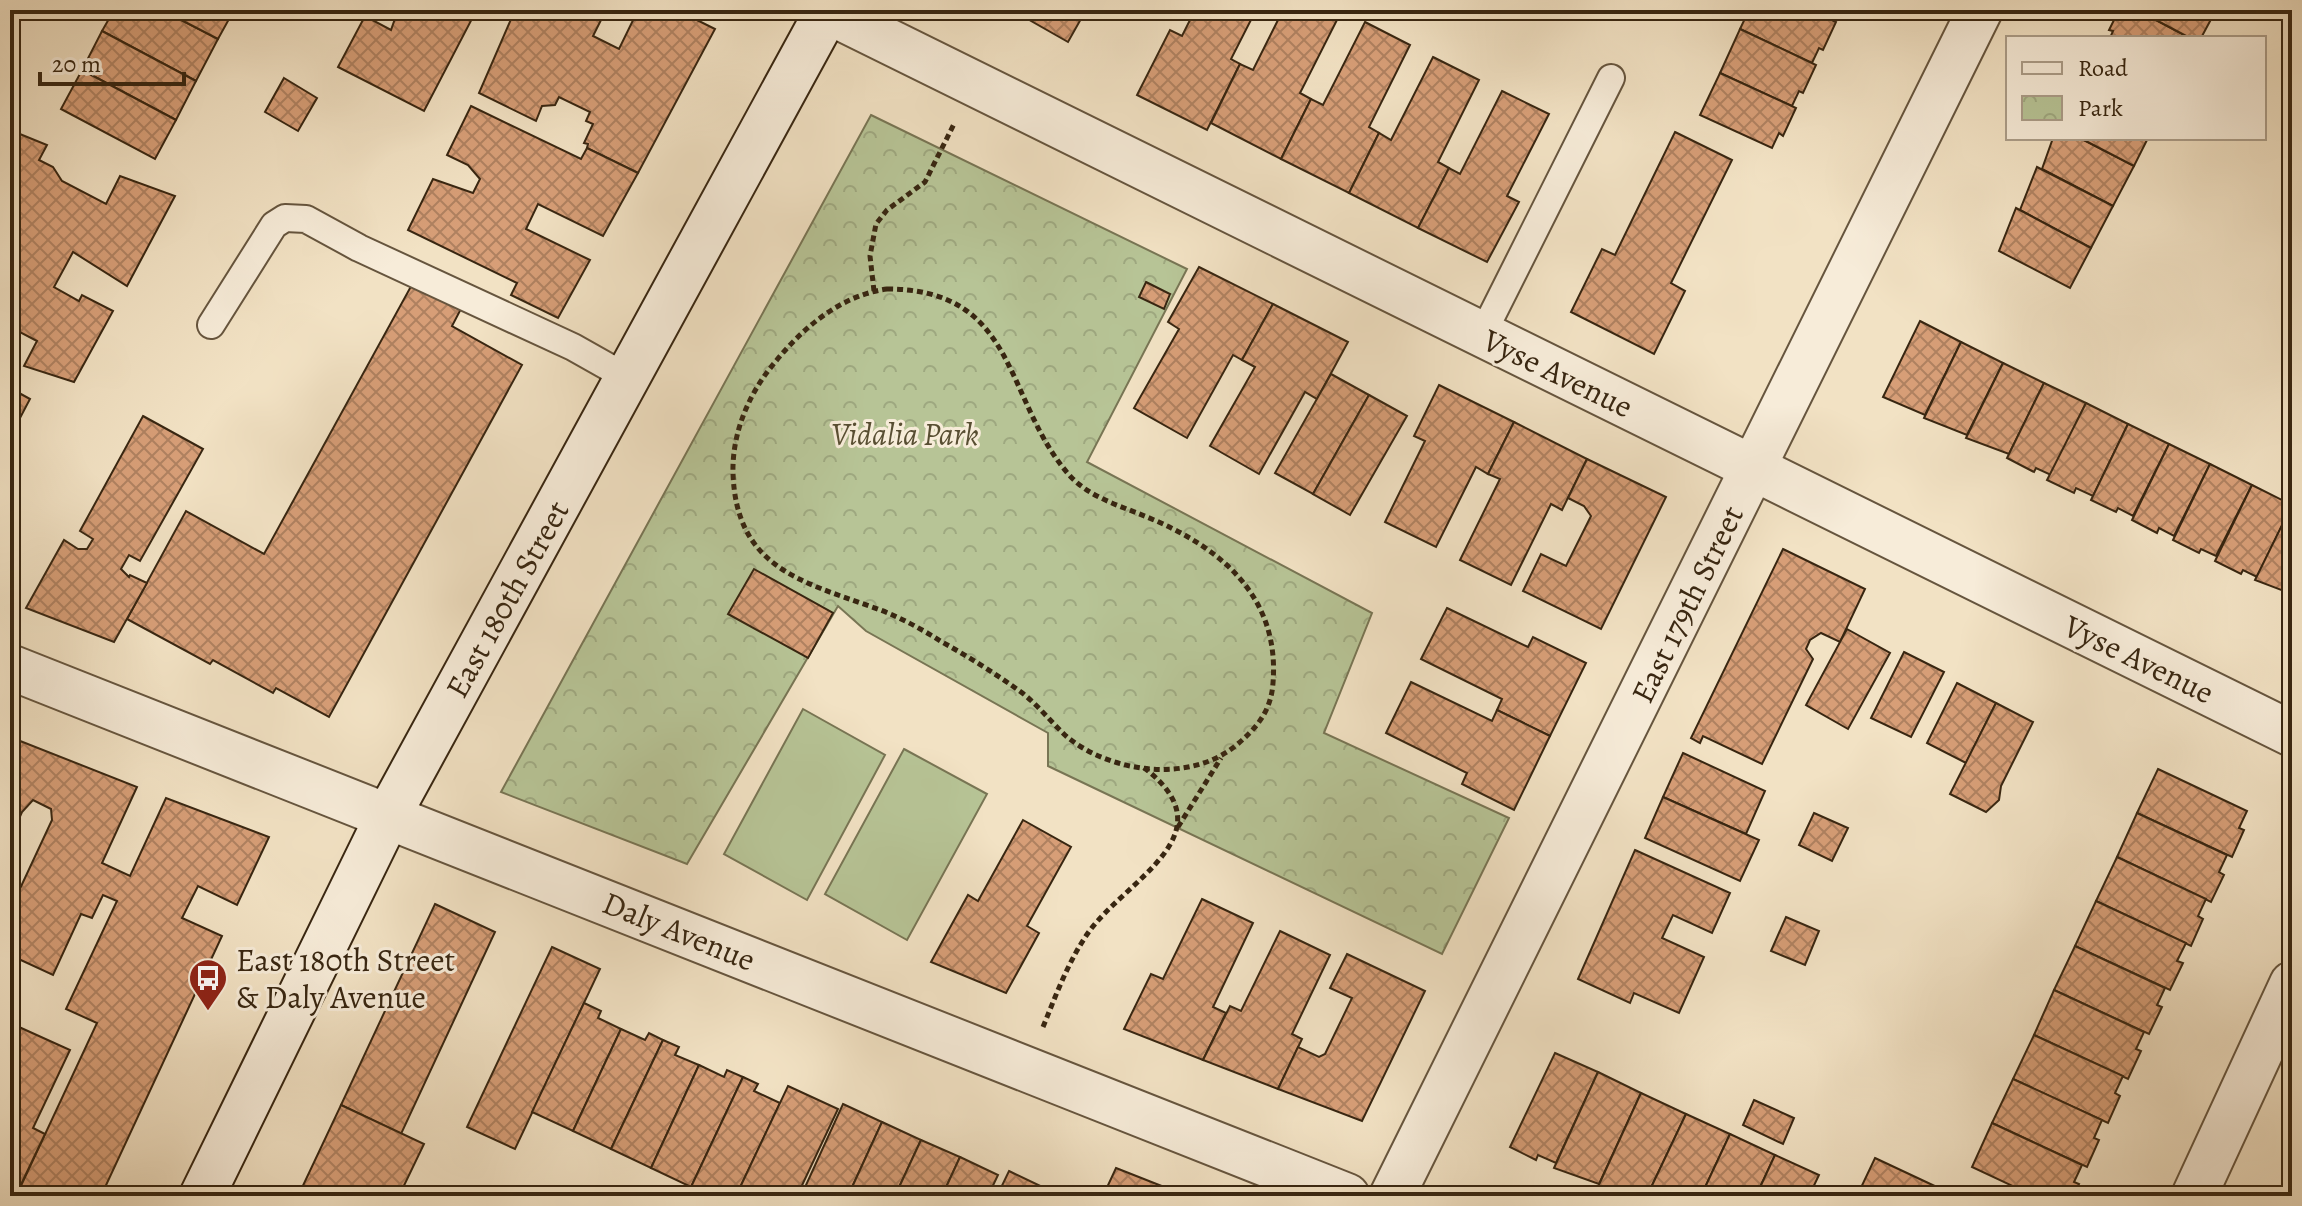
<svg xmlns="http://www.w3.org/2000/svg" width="2302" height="1206" font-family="Alegreya,serif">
  <defs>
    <pattern id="park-crowns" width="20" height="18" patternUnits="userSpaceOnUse" patternTransform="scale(2)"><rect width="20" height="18" fill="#b7c496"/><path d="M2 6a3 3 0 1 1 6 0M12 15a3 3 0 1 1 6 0" fill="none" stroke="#9ea880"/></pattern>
    <pattern id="building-cross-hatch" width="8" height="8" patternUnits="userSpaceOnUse" patternTransform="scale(2)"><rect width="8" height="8" fill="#d79e77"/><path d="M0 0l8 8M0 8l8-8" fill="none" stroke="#af8160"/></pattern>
  </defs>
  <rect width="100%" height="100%" fill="#f2e2c4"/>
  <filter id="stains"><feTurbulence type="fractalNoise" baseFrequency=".0025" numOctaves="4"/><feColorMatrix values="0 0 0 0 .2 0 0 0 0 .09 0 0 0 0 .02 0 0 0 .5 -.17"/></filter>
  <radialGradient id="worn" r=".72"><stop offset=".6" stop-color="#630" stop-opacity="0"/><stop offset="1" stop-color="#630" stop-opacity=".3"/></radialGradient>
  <path fill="url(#park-crowns)" stroke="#787554" stroke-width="2" d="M871,115L1187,269L1087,462L1372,613L1324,733L1509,818L1442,954L1048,766V733L866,631L838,606L687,864L501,792Z"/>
  <g fill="#b7c496" stroke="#787554" stroke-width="2">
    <path d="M803,709L885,755L807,900L724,854Z"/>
    <path d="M904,749L987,794L907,940L825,894Z"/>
  </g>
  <g fill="url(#building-cross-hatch)" stroke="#382611" stroke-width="2">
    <path d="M114,10H162L218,39L196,81L102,31Z"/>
    <path d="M162,10H234L218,39Z"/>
    <path d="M398,10L475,13L424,111L338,67L365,16L391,30Z"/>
    <path d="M515,10H606L593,36L619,49L638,10H677L715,29L638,173L587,148L588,144L584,143L593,124L586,121L590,112L559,97L555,105L542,106L536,121L479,93Z"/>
    <path d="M1012,10H1086L1068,42Z"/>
    <path d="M1195,10H1256L1231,59L1240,64L1207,130L1137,95L1170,30L1182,36Z"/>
    <path d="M1283,10H1342L1300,93L1311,99L1281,159L1211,123L1240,64L1253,70Z"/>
    <path d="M1749,10H1809L1836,22L1823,50L1819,48L1812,63L1740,29Z"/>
    <path d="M2119,10H2137L2190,38H2110L2113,31L2109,30Z"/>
    <path d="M2137,10H2216L2201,38H2190Z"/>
    <path d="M1365,22L1410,45L1369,127L1379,133L1349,193L1281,159L1311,99L1323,105Z"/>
    <path d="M1740,29L1816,65L1803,93L1799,91L1792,106L1720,73Z"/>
    <path d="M102,31L196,81L176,120L82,70Z"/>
    <path d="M1433,57L1479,80L1438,162L1449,168L1418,228L1349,193L1379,133L1391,140Z"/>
    <path d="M82,70L176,120L155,159L61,109Z"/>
    <path d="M1720,73L1796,108L1783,136L1779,133L1772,148L1700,115Z"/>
    <path d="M284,78L317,98L298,131L265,112Z"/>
    <path d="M1502,91L1549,114L1507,196L1519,202L1487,262L1418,228L1449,168L1460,174Z"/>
    <path d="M471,106L581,159L587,148L638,173L603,236L538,204L526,229L590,260L558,318L511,295L517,283L408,230L433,179L473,193L480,179L468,165L447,155Z"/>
    <path d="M10,130L47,145L39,160L53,167L62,181L106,204L120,176L175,196L127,286L73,252L54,287L79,301L82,295L113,311L74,382L24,366L37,341L10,327Z"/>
    <path d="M1675,132L1732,160L1671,283L1685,291L1654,354L1571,312L1602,249L1615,255Z"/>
    <path d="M2053,138H2080L2134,166L2113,206L2042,169Z"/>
    <path d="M2080,138H2148L2134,166Z"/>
    <path d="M2037,167L2113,206L2091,248L2020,210Z"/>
    <path d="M2016,208L2091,248L2070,288L1999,251Z"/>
    <path d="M1199,267L1273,304L1242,360L1233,355L1187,438L1134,408L1179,329L1168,322Z"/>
    <path d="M415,279L463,305L452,326L522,365L329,717L276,688L273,693L213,660L210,664L127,619L186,511L264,554Z"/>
    <path d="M1146,282L1170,294L1164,309L1139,297Z"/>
    <path d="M1273,304L1348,342L1317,399L1305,392L1259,474L1210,446L1255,367L1242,360Z"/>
    <path d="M1920,321L1961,342L1925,415L1883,397Z"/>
    <path d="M1961,342L2003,363L1967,435L1924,418Z"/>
    <path d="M2003,363L2044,383L2009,454L1966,438Z"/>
    <path d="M1331,374L1369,395L1313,494L1275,473Z"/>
    <path d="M2044,383L2086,403L2051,475L2036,468L2034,472L2007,458Z"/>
    <path d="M1439,385L1514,422L1488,474L1476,467L1436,547L1385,522L1425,441L1414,436Z"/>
    <path d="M10,388L30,399L10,437Z"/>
    <path d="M1369,395L1407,416L1350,515L1313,494Z"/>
    <path d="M2086,403L2128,424L2093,496L2076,488L2074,493L2047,480Z"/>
    <path d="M143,416L203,449L140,561L129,555L121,569L129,577L130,575L147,583L114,642L26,608L64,540L78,549H87L93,539L80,531Z"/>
    <path d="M1514,422L1587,459L1562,510L1551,504L1511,585L1460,560L1500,479L1488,474Z"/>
    <path d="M2128,424L2169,444L2133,516L2118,508L2116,512L2091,500Z"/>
    <path d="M2169,444L2210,464L2174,536L2159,528L2157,533L2132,520Z"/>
    <path d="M1587,459L1666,497L1601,629L1523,591L1541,554L1566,566L1591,516L1584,506L1568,498Z"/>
    <path d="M2210,464L2252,485L2216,556L2201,549L2199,553L2173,540Z"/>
    <path d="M2252,485L2292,505L2257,577L2243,570L2241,574L2215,561Z"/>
    <path d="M2292,505V594L2255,580Z"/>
    <path d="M1783,549L1865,589L1840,642L1821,633L1810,640L1806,649L1813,659L1762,764L1703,736L1700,743L1691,738Z"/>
    <path d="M754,569L833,613L808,658L728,614Z"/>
    <path d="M1447,608L1528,647L1533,637L1586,663L1550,736L1497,710L1502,699L1421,659Z"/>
    <path d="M1847,629L1890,653L1848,729L1806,705Z"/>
    <path d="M1904,652L1944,672L1911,737L1871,718Z"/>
    <path d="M1411,682L1492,721L1497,710L1550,736L1514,810L1462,784L1467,773L1386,733Z"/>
    <path d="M1957,683L1996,703L1966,763L1927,743Z"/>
    <path d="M1996,703L2033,722L2001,786L1999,800L1986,812L1950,794Z"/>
    <path d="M10,737L137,787L102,863L130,876L166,798L269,837L237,905L198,886L182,918L222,936L101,1196H31L19,1190L97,1023L66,1009L117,901L103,895L92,918L81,914L53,975L10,955V910L52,820L51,809L33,800L22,812L10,839Z"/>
    <path d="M1683,753L1765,791L1746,834L1663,797Z"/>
    <path d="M2158,769L2247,811L2239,828L2244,830L2232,857L2137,813Z"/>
    <path d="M1663,797L1759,840L1740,881L1645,838Z"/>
    <path d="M1814,813L1848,828L1832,861L1799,845Z"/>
    <path d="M2137,813L2227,855L2219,872L2224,875L2211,902L2117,857Z"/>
    <path d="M1023,820L1071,847L1027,926L1039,933L1006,993L931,962L968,895L978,901Z"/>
    <path d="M1635,850L1730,893L1712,933L1673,915L1662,938L1704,957L1679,1013L1634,993L1630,1003L1578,979Z"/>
    <path d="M2117,857L2206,899L2198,916L2203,919L2191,946L2096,901Z"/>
    <path d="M1202,899L1253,923L1213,1007L1226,1013L1203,1060L1124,1029L1151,974L1163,979Z"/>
    <path d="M2096,901L2186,943L2177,961L2183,963L2170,990L2075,946Z"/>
    <path d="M435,904L495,932L401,1134L341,1105Z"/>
    <path d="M1786,917L1819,931L1805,965L1771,951Z"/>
    <path d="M1280,931L1330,955L1292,1034L1302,1039L1278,1089L1203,1060L1230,1006L1241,1011Z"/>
    <path d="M2075,946L2165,988L2157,1005L2162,1007L2149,1034L2054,990Z"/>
    <path d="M552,947L600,969L515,1149L467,1127Z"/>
    <path d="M1347,954L1425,991L1362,1121L1278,1089L1298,1047L1319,1057L1325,1054L1352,998L1330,988Z"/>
    <path d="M2054,990L2144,1032L2136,1049L2141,1051L2128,1079L2034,1035Z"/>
    <path d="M584,1003L601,1011L598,1018L621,1029L573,1131L532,1112Z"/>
    <path d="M19,1027L70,1050L33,1128L45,1134L16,1195L10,1192V1046Z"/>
    <path d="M621,1029L645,1040L649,1033L663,1040L611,1149L573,1131Z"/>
    <path d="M2034,1035L2123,1076L2115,1093L2120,1096L2108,1123L2013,1079Z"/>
    <path d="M663,1040L679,1047L675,1055L699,1065L651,1168L611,1149Z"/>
    <path d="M1555,1053L1598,1072L1556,1163L1538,1155L1536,1160L1510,1147Z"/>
    <path d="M699,1065L724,1077L727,1070L743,1077L691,1187L651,1168Z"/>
    <path d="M1598,1072L1641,1093L1599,1184L1554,1168Z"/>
    <path d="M743,1077L758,1084L754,1091L780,1103L736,1196H710L691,1187Z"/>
    <path d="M2013,1079L2102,1120L2094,1138L2099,1140L2087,1167L1992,1123Z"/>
    <path d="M788,1086L838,1109L797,1196H736Z"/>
    <path d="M1641,1093L1686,1114L1647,1196H1613L1597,1189Z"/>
    <path d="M1754,1100L1794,1118L1783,1144L1743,1125Z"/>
    <path d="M843,1104L882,1122L848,1196H801Z"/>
    <path d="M341,1105L424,1144L399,1196L299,1194Z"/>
    <path d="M1686,1114L1730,1134L1701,1196H1647Z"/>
    <path d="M882,1122L921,1140L895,1196H848Z"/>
    <path d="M1992,1123L2082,1165L2074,1182L2079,1184L2073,1196H2034L1972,1167Z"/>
    <path d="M1730,1134L1775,1155L1756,1196H1701Z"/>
    <path d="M921,1140L960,1157L942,1196H895Z"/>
    <path d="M1775,1155L1819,1175L1809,1196H1756Z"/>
    <path d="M960,1157L998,1175L988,1196H942Z"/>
    <path d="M1875,1158L1956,1196H1857Z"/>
    <path d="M1116,1168L1187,1196H1103Z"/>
    <path d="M1009,1171L1053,1192L1051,1196H997Z"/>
  </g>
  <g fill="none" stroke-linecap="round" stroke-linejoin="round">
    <g stroke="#66553e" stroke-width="30">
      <g id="service">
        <path d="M211,325L274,225L285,218L306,219L359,248L573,347L628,378"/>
        <path d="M1482,335L1611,78"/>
      </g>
    </g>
    <g stroke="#66553e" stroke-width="48">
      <g id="minor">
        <path d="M825,10L2292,734"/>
        <path d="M10,667L1347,1196"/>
        <path d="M1392,1196L1980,10"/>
        <path d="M2194,1196L2292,984"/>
      </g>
    </g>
    <g stroke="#382611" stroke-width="48">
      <path id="secondary" d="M202,1196L388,816L828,10"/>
    </g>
    <g stroke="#382611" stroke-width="5" stroke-dasharray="6 4" stroke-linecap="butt">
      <path d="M887,289C1020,289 1003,402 1071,477C1091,498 1121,506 1147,517C1220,547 1280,596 1273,683C1271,712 1256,729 1234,747C1188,783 1110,773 1066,736C1051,722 1038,705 1021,692C996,674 969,657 942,642C920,628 896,615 872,607C799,581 736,566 733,473C732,437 746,400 768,371C798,332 837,296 887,289Z"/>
      <path d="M874,291L870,256L876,224L887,210L925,182L954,124"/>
      <path d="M1178,827L1221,758"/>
      <path d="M1043,1027C1056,995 1068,962 1088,933C1126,879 1232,834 1143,767"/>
    </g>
    <use href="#service" stroke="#f7ecd9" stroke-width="26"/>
    <use href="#minor" stroke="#f7ecd9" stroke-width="44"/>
    <use href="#secondary" stroke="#f7ecd9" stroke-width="44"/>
  </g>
  <defs>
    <g id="bus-pin" transform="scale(2)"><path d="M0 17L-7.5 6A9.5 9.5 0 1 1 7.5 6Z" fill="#8f2418" stroke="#f7ecd9"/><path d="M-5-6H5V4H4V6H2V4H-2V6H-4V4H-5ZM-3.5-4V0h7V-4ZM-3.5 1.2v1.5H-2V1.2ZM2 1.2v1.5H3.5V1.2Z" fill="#fff"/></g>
  </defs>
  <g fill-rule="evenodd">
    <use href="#bus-pin" x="208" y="978"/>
  </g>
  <g text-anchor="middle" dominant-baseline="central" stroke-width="6" stroke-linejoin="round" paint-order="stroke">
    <g font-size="32" fill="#382611" stroke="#f7ecd9">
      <text transform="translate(1558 373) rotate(26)">Vyse Avenue</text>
      <text transform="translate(507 599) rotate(-61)">East 180th Street</text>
      <text transform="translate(1687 604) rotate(-64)">East 179th Street</text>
      <text transform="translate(2139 659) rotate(26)">Vyse Avenue</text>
      <text transform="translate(679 931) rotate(22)">Daly Avenue</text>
    </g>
    <g font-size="32" font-style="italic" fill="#584e32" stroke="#f7ecd9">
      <text x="905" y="434">Vidalia Park</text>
    </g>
    <g font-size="32" fill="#382611" stroke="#f7ecd9" text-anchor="start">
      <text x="236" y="960">East 180th Street<tspan x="236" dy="37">&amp; Daly Avenue</tspan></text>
    </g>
  </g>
  <rect width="2302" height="1206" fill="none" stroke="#f2e2c4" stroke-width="40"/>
  <rect x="12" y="12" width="2278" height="1182" fill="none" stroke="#382611" stroke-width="4"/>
  <rect x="20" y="20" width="2262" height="1166" fill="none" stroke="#382611" stroke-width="2"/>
  <rect x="2006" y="36" width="260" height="104" fill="#f7ecd9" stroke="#ab9d89" stroke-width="2"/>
  <rect x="2022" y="62" width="40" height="12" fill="#f7ecd9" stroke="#ab9d89" stroke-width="2"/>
  <text x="2078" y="76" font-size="24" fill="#382611">Road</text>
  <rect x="2022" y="96" width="40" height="24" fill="url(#park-crowns)" stroke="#ab9d89" stroke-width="2"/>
  <text x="2078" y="116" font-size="24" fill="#382611">Park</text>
  <path d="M40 72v12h144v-12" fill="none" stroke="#382611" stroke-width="4"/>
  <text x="52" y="72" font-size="24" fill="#382611" stroke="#f7ecd9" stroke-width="6" paint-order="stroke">20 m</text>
  <rect width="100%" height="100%" filter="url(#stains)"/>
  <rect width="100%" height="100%" fill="url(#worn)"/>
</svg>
